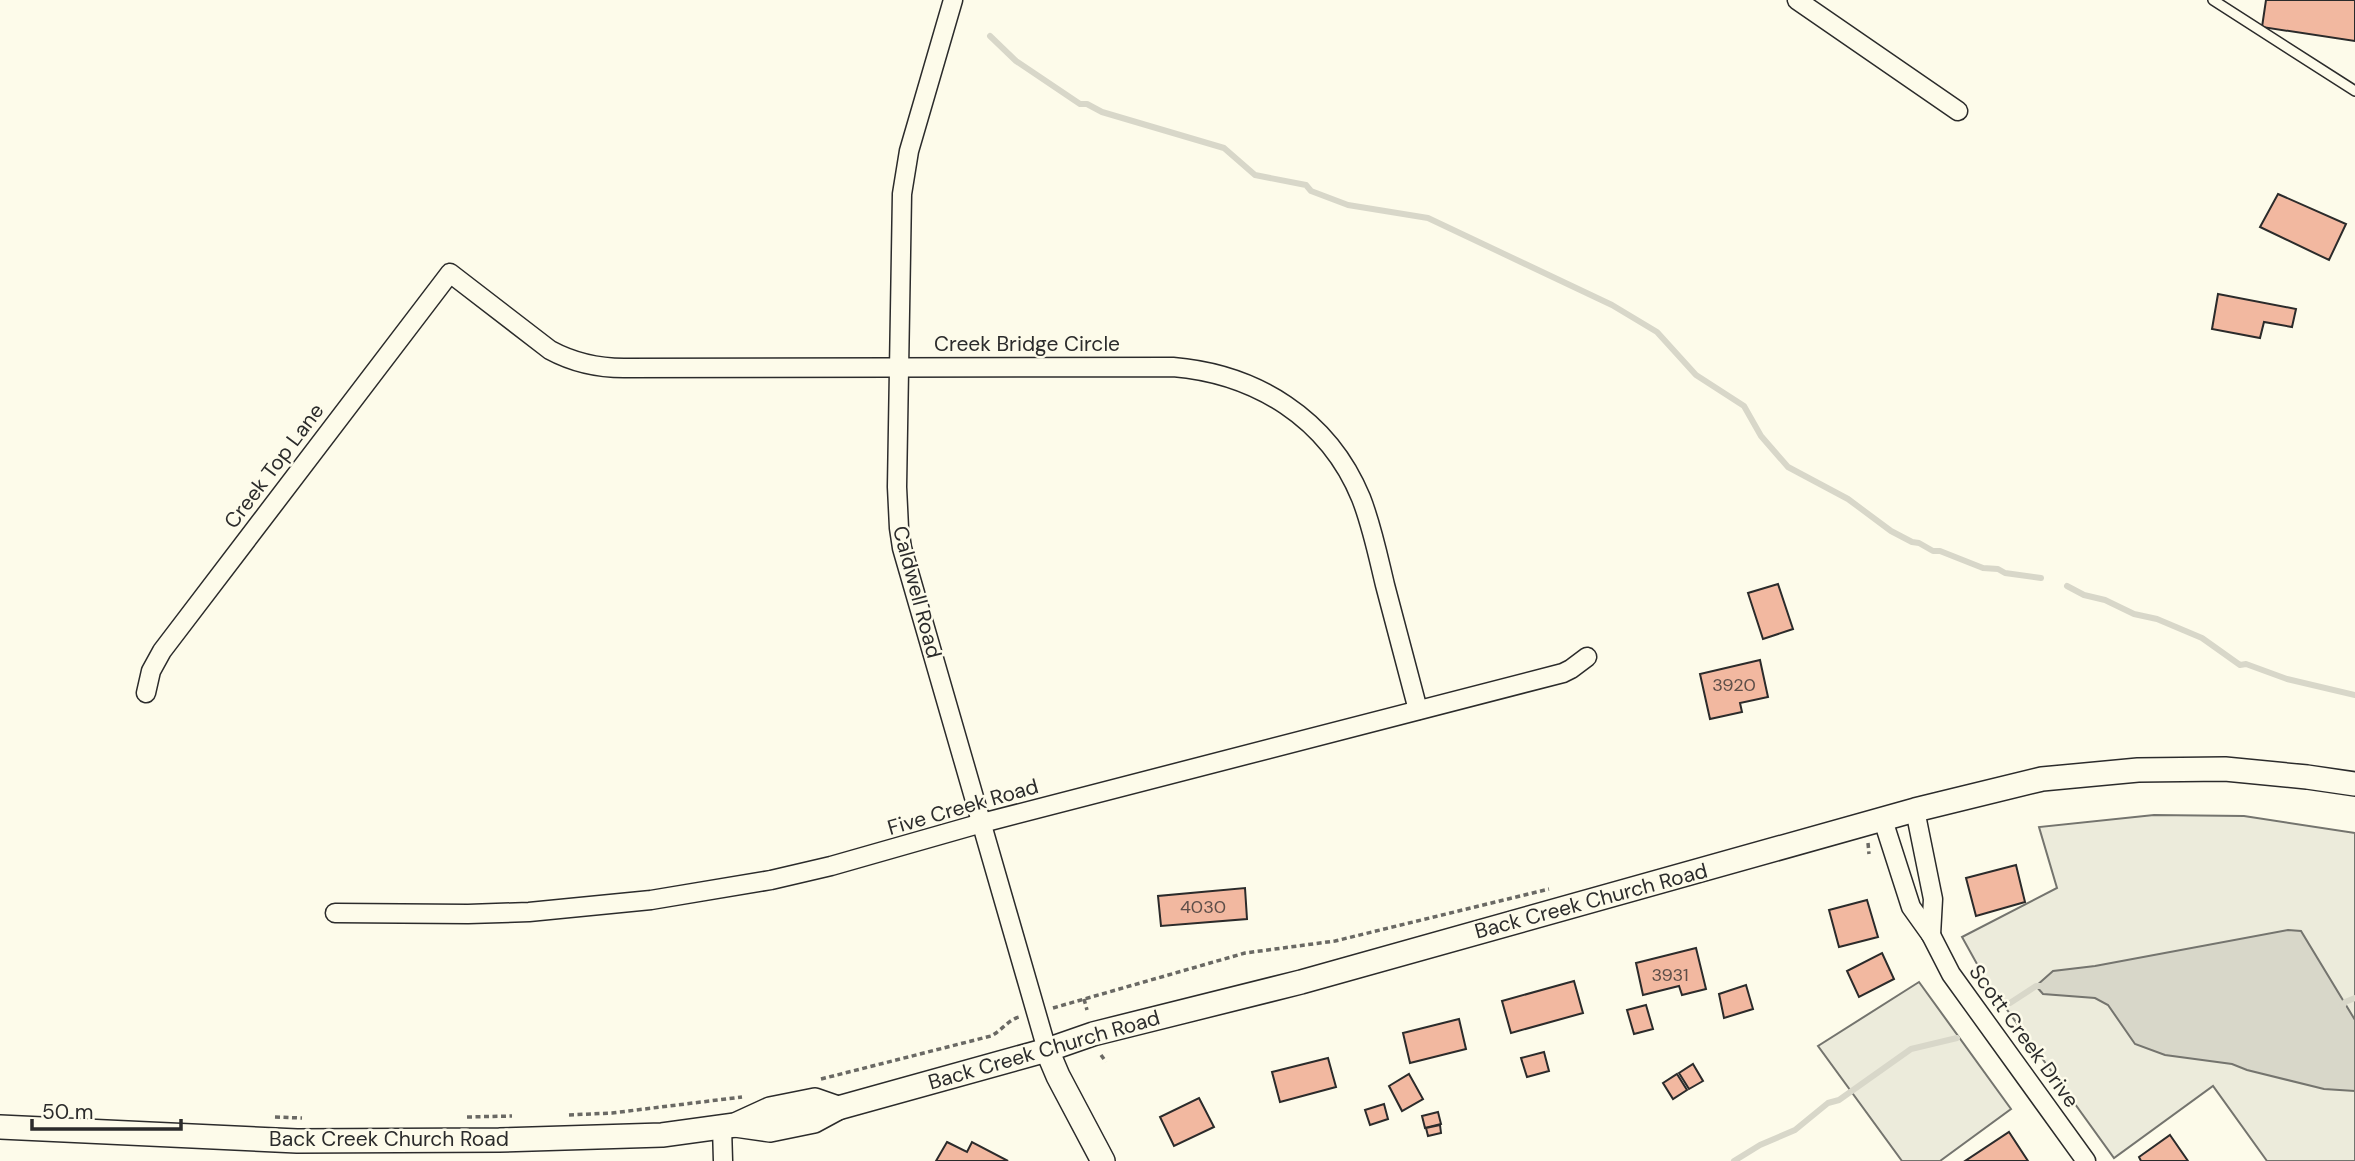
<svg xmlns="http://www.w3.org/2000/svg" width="2355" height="1161" font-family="'DM Sans',sans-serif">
  <rect width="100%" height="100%" fill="#fdfbea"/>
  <g fill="#ecebdb" stroke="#74746e" stroke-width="2">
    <path d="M2154,815L2244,816L2355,833V1161H2267L2213,1086L2114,1158L1987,982L1962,937L2057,888L2039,827Z"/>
    <path d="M1919,982L2011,1109L1940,1161H1902L1818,1046Z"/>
  </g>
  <path fill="#d8d7c9" stroke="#74746e" stroke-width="2" d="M2288,930L2301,931L2355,1020V1091L2324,1089L2247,1070L2232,1064L2165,1055L2135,1044L2108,1005L2095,998L2043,994L2036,986L2053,971L2095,966Z"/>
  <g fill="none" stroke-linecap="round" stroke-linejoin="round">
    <g stroke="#d8d7c9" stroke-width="6">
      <path d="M990,36L1016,61L1080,104H1087L1102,112L1224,148L1255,175L1306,185L1311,191L1348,205L1428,218L1612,305L1657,332L1696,375L1744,406L1761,436L1788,467L1848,499L1891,531L1912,542L1919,543L1933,551H1940L1983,568L1998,569L2005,573L2041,578"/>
      <path d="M2067,586L2084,595L2105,600L2134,614L2157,619L2202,638L2240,665L2246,664L2287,679L2355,695"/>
      <path d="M2010,1003L2036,986H2041"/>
      <path d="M2341,1009L2345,1002L2355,998"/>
      <path d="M1734,1161L1760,1145L1795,1130L1828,1103L1839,1100L1911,1049L1957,1038"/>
    </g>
  </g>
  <g fill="#f2b8a0" stroke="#2b2b2b" stroke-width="2">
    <path d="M2266,0H2355V41L2262,27Z"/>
    <path d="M2278,194L2346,224L2329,260L2260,227Z"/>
    <path d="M2218,294L2296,309L2292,327L2264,322L2260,338L2212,329Z"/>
    <path d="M1778,584L1793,629L1763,639L1748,593Z"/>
    <path d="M1760,660L1768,697L1740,703L1742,712L1710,719L1700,674Z"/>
    <path d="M2016,865L2025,902L1976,916L1966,878Z"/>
    <path d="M1245,888L1247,919L1161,926L1158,896Z"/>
    <path d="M1867,900L1878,937L1839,947L1829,910Z"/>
    <path d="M1696,948L1706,989L1682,995L1679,986L1643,995L1636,963Z"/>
    <path d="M1882,953L1894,979L1859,997L1847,971Z"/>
    <path d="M1574,981L1583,1013L1511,1033L1502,1001Z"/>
    <path d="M1746,985L1753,1009L1724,1018L1719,994Z"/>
    <path d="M1646,1005L1653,1029L1634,1034L1627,1010Z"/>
    <path d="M1459,1019L1466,1049L1410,1063L1403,1033Z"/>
    <path d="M1544,1052L1549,1071L1527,1077L1521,1058Z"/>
    <path d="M1328,1058L1336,1087L1280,1102L1272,1072Z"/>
    <path d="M1693,1064L1703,1081L1689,1089L1679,1073Z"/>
    <path d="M1409,1074L1423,1099L1402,1111L1389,1086Z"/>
    <path d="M1677,1074L1687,1090L1673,1099L1663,1083Z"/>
    <path d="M1199,1098L1214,1127L1174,1146L1160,1117Z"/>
    <path d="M1384,1104L1388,1119L1370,1125L1365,1110Z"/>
    <path d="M1438,1112L1441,1124L1425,1128L1422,1116Z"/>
    <path d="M1440,1125L1441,1133L1428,1136L1426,1128Z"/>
    <path d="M2009,1132L2028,1161H1965Z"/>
    <path d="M2170,1135L2188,1161H2141L2139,1157Z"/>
    <path d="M947,1142L967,1152L972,1142L1008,1161H936Z"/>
  </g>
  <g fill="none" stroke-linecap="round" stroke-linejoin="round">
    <g stroke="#2b2b2b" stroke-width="12">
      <path id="service" d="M2213,0L2355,91"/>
    </g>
    <g stroke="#2b2b2b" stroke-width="21">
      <g id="minor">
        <path d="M953,0L909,151L902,194L897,487L899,528L902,548L1047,1050"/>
        <path d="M1797,0L1958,111"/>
        <path d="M146,693L151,671L162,651L450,273L550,350C574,363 597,368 624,368L1173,367C1256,374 1328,418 1361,498C1372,526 1378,556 1385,585C1396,627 1407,668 1418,710"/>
        <path d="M1915,810L1933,899L1931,935"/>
        <path d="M1883,820L1911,907L1931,935L1951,974L2086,1161"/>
        <path d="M335,913L468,914L529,912L651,900L771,880L831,866L982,823L1563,673L1571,669L1587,657"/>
        <path d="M722,1127L723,1161"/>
      </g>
    </g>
    <g stroke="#2b2b2b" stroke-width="26">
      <g id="tertiary">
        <path d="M1047,1050L1058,1076L1103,1161"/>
        <path d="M735,1125L770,1130L814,1121L838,1108L1047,1050L1093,1034L1301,982L1915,810L2042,779L2138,770L2225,769L2307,777L2355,784"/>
        <path d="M0,1127L297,1141L499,1140L662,1135L735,1125L770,1109L815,1100L838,1108"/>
      </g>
    </g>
    <g stroke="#6a6964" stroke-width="3.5" stroke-dasharray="5 3.5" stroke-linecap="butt">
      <path d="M1868,843L1869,854"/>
      <path d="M1084,999L1087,1010"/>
      <path d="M1053,1008L1245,953L1335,941L1549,889"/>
      <path d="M1101,1055L1106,1062"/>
      <path d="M821,1079L991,1036C1001,1031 1008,1020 1019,1017"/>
      <path d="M569,1115L612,1113L742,1097"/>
      <path d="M275,1117L302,1118"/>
      <path d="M467,1117L512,1116"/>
    </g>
    <use href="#service" stroke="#fdfbea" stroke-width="9"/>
    <use href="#minor" stroke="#fdfbea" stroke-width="18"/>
    <use href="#tertiary" stroke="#fdfbea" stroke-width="23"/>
  </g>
  <g text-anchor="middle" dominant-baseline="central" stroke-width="5" stroke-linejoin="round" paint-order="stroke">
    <g font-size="18" fill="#5d4e48">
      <text x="1734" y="685">3920</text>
      <text x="1203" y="907">4030</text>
      <text x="1670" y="975">3931</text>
    </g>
    <g font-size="21" fill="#2b2b2b" stroke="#fdfbea">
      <text x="1027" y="344">Creek Bridge Circle</text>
      <text transform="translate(274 466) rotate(-53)">Creek Top Lane</text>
      <text transform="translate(917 592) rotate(75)">Caldwell Road</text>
      <text transform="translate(963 807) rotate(-16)">Five Creek Road</text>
      <text transform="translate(1591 901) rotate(-15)">Back Creek Church Road</text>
      <text transform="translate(2024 1036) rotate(54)">Scott Creek Drive</text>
      <text transform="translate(1044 1050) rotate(-16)">Back Creek Church Road</text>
      <text x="389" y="1139">Back Creek Church Road</text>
    </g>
  </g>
  <path d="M32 1119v10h149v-10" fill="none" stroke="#2b2b2b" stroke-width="3.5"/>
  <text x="42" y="1119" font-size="21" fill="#2b2b2b" stroke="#fdfbea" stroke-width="5" paint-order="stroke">50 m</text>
</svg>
